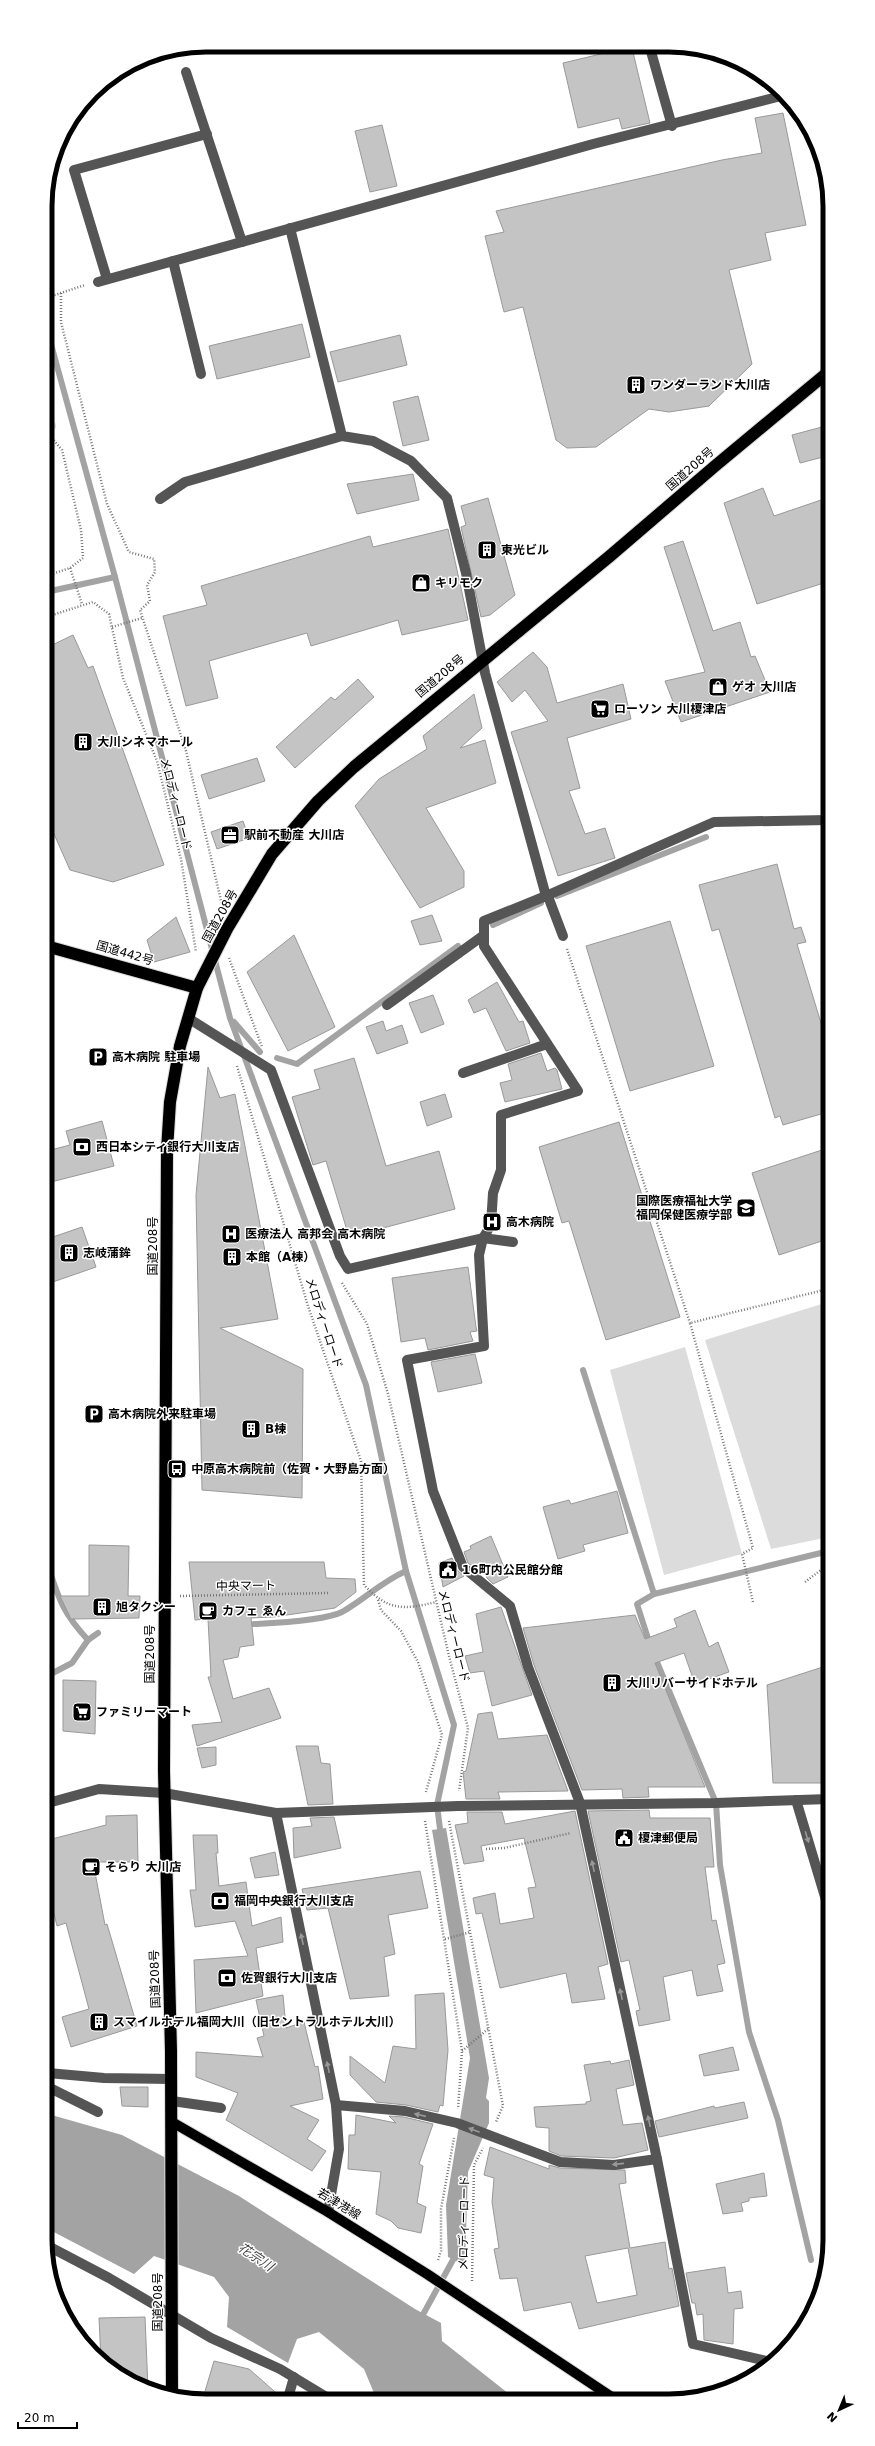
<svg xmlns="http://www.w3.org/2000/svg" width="875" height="2446" font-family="'DejaVu Sans','Noto Sans JP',sans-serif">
  <rect width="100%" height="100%" fill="#fff"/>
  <g fill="#dcdcdc">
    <circle cx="50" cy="426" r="6"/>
    <path d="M828,1302L829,1537L771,1549L705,1340Z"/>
    <path d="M685,1347L742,1554L664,1575L610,1370Z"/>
  </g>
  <g fill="#a3a3a3">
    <path d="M446,1828L489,2078L486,2098L489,2101V2123L468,2172L465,2265L448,2257L446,2205L470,2058L432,1830Z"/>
    <path d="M48,2114L122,2135L239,2196L415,2309L441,2323L442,2341L514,2398H376L364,2369L319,2332L297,2339L288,2363L227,2327L229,2297L214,2277L154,2256L134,2274L48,2229Z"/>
  </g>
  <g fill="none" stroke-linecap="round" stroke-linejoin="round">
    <g stroke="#a3a3a3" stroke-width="6">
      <path d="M144,57H145"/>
      <path d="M46,326L115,577L230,1018L366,1385L406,1571L454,1725L437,1805L441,1837"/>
      <path d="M46,592L115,577"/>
      <path d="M557,896L706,837"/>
      <path d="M493,925L541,903"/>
      <path d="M234,1022L260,1052"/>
      <path d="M277,1058L297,1064L458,946"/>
      <path d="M583,1370L654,1594L829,1551"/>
      <path d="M47,1563C59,1599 62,1612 88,1640L72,1663L47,1676"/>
      <path d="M254,1624C275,1623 324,1621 342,1612C365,1599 381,1582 406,1571"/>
      <path d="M88,1640L98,1633"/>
      <path d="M650,1645L637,1604L654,1594"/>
      <path d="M654,1655L716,1803L720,1865L749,2032L778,2120L811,2260"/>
      <path d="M420,2320L454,2258V2252"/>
    </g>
  </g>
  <g fill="#c4c4c4" stroke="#999" fill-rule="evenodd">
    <path d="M604,48H632L650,123L622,129L619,118L578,128L563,63L605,53Z"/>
    <path d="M783,113L806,225L765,233L771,260L729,270L752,364L709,406L669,412L649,409L596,447L567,448L556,440L523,307L504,312L485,236L504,232L496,211L722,160L762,153L755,118Z"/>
    <path d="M382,125L397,186L370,192L355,131Z"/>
    <path d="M302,324L310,357L217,379L209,346Z"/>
    <path d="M400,335L407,365L338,382L330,352Z"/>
    <path d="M418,396L429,440L403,446L393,402Z"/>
    <path d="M822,427L827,446V456L800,463L792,435Z"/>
    <path d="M413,474L419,500L357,514L347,484Z"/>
    <path d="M763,488L774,516L827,498V582L757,604L724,503Z"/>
    <path d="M488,498L515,595L490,615L481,617L461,527L466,525L461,506Z"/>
    <path d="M448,529L468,620L402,635L398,620L311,646L307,633L209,661L218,698L186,706L163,616L207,605L201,586L370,536L373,547Z"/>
    <path d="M683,541L713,631L740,622L751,657L755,656L770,692L681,722L665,681L705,672L664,547Z"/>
    <path d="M73,635L88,668L93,666L164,865L113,882L70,870L46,816V648Z"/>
    <path d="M533,652L547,667L557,703L623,684L631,719L567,738L580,788L569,791L585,834L605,828L615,858L558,876L511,732L548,721L525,690L512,702L497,682Z"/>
    <path d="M358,679L374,697L295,768L276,747L331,697L335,700Z"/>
    <path d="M474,694L482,728L460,748L485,740L496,783L426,808L464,871V887L420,908L355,806L379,779L427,749L423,736Z"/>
    <path d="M257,758L265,781L209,799L201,775Z"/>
    <path d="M243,821L249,838L217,849L211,832Z"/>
    <path d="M777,864L794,929L801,927L806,942L797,944L828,1046V1112L783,1125L780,1116L775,1118L719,929L712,931L699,885Z"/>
    <path d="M432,915L442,941L420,945L411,921Z"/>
    <path d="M176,917L190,952L154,962L147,940Z"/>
    <path d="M670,921L714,1066L630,1091L586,946Z"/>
    <path d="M294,935L335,1027L288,1051L247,972Z"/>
    <path d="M497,982L519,1022L523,1021L530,1043L506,1051L486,1008L474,1013L468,1000Z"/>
    <path d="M433,995L444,1024L421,1033L409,1003Z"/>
    <path d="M383,1021L386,1031L402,1025L408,1043L377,1054L366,1027Z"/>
    <path d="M541,1053L547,1071L555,1068L557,1070L562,1089L505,1102L500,1083L512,1080L508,1064Z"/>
    <path d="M354,1058L386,1166L439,1151L455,1209L349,1237L326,1161L313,1165L292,1097L320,1089L314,1070Z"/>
    <path d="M208,1067L220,1098L235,1094L278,1319L220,1328L303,1369L302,1498L202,1490L196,1195Z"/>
    <path d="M445,1094L452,1117L427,1126L420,1102Z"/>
    <path d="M102,1121L114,1166L47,1183V1151L70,1145L66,1131Z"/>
    <path d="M619,1122L680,1317L606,1340L569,1221L562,1223L539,1147Z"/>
    <path d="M828,1148V1239L779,1255L752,1173Z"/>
    <path d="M82,1227L96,1267L47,1284V1239Z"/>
    <path d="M468,1267L476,1327L477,1331L470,1332L473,1341L428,1350L425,1338L401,1342L392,1278Z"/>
    <path d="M475,1354L482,1383L438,1392L431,1362Z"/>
    <path d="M617,1491L628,1533L583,1545L585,1551L558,1559L543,1507L569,1500L571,1504Z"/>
    <path d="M491,1536L508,1577L493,1584L487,1578L482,1567L477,1570L468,1563L464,1552L471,1549L470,1546Z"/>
    <path d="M89,1545L129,1546L128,1596H140L139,1618L71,1619L60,1596H89Z"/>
    <path d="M452,1558L457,1570L464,1576L443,1587L439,1563Z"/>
    <path d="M189,1562H324L326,1578L355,1579L356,1592L335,1608L273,1617L251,1618L254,1645L240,1647L238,1657L223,1660L233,1699L269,1688L281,1718L197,1746L192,1725L222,1722L208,1677H211L208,1619L195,1620Z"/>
    <path d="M501,1607L532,1695L492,1706L484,1671L470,1673L465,1656L483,1652L476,1614Z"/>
    <path d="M695,1610L709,1647L718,1642L729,1672L695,1684L684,1653L655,1663L705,1787H648L649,1797L623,1798L622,1789L582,1790L534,1665L523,1628L635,1615L645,1639L677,1627L674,1619Z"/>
    <path d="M829,1665V1783H773L767,1685Z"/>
    <path d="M63,1680L96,1681L95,1734L63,1731Z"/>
    <path d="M492,1712L498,1739L547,1735L568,1791L498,1792L500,1799H466L463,1772L466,1771L478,1714Z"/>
    <path d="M296,1746H318L321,1763L330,1764L333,1804L308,1805Z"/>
    <path d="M216,1747V1765L202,1768L197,1748Z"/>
    <path d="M649,1810L650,1818H710L714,1867H705L712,1921L716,1920L725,1963L717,1965L723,1991L697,1996L692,1970L663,1977L670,2020L639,2026L636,2011L640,2010L629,1960L621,1962L588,1811Z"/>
    <path d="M575,1811L608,1964L598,1967L605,1999L572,2003L566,1973L500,1988L482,1913L476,1914L473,1898L495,1893L500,1924L534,1918L528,1888L536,1887L524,1838L481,1846L484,1861L464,1864L455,1825L468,1823L467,1812H502L505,1824Z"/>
    <path d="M137,1815L138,1862H93L105,1925L107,1924L137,2026L71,2047L62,2017L89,2009L66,1923L57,1926L48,1890V1840L106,1825V1816Z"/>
    <path d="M334,1817L341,1848L294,1858L293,1828L312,1826L310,1818Z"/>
    <path d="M193,1835H217L218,1853H216L219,1886L246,1882L252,1926L281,1917L283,1942L256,1948L263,1996L196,2013L194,1960L248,1956L235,1921L195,1927L190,1890H196Z"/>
    <path d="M275,1852L279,1875L255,1878L250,1858Z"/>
    <path d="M420,1871L428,1908L388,1915L395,1954L384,1957L389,1996L350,1999L328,1908L307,1910L302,1889Z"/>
    <path d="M444,1993L448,2050L443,2106L440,2105L438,2112L406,2105L376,2102L350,2075V2056L385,2083L393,2046L416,2049L415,1995Z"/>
    <path d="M283,1995L286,2028L304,2022L315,2067L318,2066L323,2099L290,2106L319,2120L307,2139L326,2151L312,2171L226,2120L238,2093L196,2077V2052L263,2057L257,2038L264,2036L256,2000Z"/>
    <path d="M733,2047L739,2070L704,2076L699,2055Z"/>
    <path d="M629,2060L634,2085L616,2089L623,2125L642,2123L648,2150L614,2158L561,2156L549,2151V2128L536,2127L534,2107L586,2104V2102L591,2101L584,2065L610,2061L611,2064Z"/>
    <path d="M120,2087H148V2107L122,2106Z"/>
    <path d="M744,2102L748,2118L659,2137L655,2121L714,2106L715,2108Z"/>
    <path d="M356,2115L396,2123L389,2116L404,2117L433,2124L419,2164L423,2166L417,2203L426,2207L421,2233L398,2228L391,2221L376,2214L381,2172L348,2169L349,2135H355Z"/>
    <path d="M490,2147L549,2169V2165L560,2168L625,2170L626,2183L619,2184L630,2248L665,2242L669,2269L672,2268L679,2306L579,2329L571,2302L524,2311L517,2278L500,2279L494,2249L499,2248L492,2202L494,2178L484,2175ZM628,2248L637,2295L597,2303L585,2256Z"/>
    <path d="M764,2173L767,2196L749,2198V2201L741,2203L743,2211L723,2214L716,2184Z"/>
    <path d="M725,2267L728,2293L741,2291L743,2308L734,2309L733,2344L704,2340L703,2314L697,2315L695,2303H692L686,2273Z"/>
    <path d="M145,2317L148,2389L135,2384L101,2360L99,2318Z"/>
    <path d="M214,2361L249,2369L282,2398H203Z"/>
  </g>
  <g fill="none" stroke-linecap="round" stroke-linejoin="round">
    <g stroke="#dbdbdb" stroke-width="12">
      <path id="major" d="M172,2122L328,2212L427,2274L613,2398"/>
    </g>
    <g stroke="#dbdbdb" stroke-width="14">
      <g id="highway">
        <path d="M46,946L197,988"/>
        <path d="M172,2397L171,2051L164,1771L167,1150L170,1102L180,1046L197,988L227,929L272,854L318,801L354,767L610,556L715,466L827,373"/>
      </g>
    </g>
    <g stroke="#777" stroke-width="2.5" stroke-dasharray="1 2" stroke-linecap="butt">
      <path d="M61,293V322L107,504L129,552L154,559L155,572L147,585L150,601L140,610L186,751L222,905"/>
      <path d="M46,298L85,285"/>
      <path d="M46,437L52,438L62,450L81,530L83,558L70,568L46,576"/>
      <path d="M70,568L82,604"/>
      <path d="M46,617L93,602L109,614L123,678L157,761L181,859L196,952"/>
      <path d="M112,627L142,618"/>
      <path d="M567,949L690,1323"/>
      <path d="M229,958L262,1047"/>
      <path d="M237,1066L308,1306L361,1461L364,1585C388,1611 404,1610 436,1602"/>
      <path d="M342,1283L367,1324L388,1394L449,1656L468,1728L459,1791"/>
      <path d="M805,1582L829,1564"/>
      <path d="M180,1596L328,1593"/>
      <path d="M378,1600L381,1610L401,1631L418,1662L442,1735L426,1792"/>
      <path d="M753,1602L742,1554L753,1548L690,1323L828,1289"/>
      <path d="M425,1821L462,2051L458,2109"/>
      <path d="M449,1821L503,2106L496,2122"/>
      <path d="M486,1849L504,1848L571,1833"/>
      <path d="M445,1939L471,1932"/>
      <path d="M462,2051L488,2029"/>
      <path d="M438,2260L441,2251V2209L454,2138"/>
      <path d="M472,2281L474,2165L483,2148"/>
    </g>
    <g stroke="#555" stroke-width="10">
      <path d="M650,48L672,126"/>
      <path d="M186,72L242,242"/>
      <path d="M290,228L342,436L373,441L411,461L447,498L466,573L485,673L546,896L484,921V946L578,1091L501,1115V1170L493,1193L491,1225L483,1238L479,1255L484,1346L407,1360L433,1491L463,1567L510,1606L528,1667L580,1803L657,2159L693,2344L771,2362"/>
      <path d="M173,261L201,374"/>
      <path d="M107,279L74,170L207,134"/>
      <path d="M98,282L593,144L785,95"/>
      <path d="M160,499L185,482L342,436"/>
      <path d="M546,896L714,822L828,820"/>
      <path d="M549,899L563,936"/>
      <path d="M387,1005L484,935"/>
      <path d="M188,1018L271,1070L340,1256L348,1269L483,1238L513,1242"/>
      <path d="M463,1073L547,1044"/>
      <path d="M796,1800L829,1910"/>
      <path d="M48,1803L99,1789L164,1793L276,1813L458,1806L716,1803L829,1799"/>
      <path d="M276,1813L336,2105L339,2149L328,2212"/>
      <path d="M48,2073L104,2078L171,2079"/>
      <path d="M48,2087L98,2112"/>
      <path d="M172,2101L221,2108"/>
      <path d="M336,2105L405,2111L457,2123L560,2162L614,2165L657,2159"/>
      <path d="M48,2246L109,2278L211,2338L280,2369L328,2398"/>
      <path d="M288,2398L294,2377"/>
    </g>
    <use href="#major" stroke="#000" stroke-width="10"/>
    <use href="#highway" stroke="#000" stroke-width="12"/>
  </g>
  <defs><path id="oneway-solid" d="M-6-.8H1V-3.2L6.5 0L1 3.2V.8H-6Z"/></defs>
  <g fill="#999">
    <use href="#oneway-solid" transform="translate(807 1837) rotate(73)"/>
    <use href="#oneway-solid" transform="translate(593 1866) rotate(-102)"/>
    <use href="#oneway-solid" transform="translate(302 1939) rotate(-102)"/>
    <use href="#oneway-solid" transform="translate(621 1994) rotate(-102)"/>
    <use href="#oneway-solid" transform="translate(328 2067) rotate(-102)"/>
    <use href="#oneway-solid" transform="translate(420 2115) rotate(-167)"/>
    <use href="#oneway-solid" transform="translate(649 2121) rotate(-102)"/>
    <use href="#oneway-solid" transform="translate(474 2130) rotate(-159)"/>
    <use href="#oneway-solid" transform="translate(618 2164) rotate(174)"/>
  </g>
  <defs>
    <g id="building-square" transform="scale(1)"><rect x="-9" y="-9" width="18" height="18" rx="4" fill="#000" stroke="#fff"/><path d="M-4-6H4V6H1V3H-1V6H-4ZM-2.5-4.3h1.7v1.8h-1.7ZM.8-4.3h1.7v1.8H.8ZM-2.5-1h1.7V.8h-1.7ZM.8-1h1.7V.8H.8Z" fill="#fff"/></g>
    <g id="shop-square" transform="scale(1)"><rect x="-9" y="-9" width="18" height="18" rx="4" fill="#000" stroke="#fff"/><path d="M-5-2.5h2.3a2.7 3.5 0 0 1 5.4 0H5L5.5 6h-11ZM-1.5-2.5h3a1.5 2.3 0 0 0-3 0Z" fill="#fff"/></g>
    <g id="supermarket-square" transform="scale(1)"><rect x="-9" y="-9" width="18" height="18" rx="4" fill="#000" stroke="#fff"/><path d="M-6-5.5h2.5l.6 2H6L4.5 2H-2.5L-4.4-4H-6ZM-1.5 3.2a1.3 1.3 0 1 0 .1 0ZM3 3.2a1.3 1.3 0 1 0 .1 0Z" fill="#fff"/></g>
    <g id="office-square" transform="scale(1)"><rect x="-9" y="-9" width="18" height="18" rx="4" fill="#000" stroke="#fff"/><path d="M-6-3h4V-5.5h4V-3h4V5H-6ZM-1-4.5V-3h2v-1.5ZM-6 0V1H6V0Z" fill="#fff"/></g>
    <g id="parking-square" transform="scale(1)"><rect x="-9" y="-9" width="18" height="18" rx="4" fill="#000" stroke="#fff"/><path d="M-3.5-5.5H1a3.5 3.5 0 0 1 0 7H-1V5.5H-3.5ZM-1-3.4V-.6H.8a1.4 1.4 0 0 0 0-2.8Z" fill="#fff"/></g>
    <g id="bank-square" transform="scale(1)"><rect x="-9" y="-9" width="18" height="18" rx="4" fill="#000" stroke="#fff"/><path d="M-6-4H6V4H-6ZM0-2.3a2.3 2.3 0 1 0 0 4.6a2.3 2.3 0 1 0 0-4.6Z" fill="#fff"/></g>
    <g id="university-square" transform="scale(1)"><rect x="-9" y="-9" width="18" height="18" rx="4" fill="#000" stroke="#fff"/><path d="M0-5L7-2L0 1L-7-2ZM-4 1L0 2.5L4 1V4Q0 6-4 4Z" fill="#fff"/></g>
    <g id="hospital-square" transform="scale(1)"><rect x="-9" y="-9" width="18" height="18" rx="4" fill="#000" stroke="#fff"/><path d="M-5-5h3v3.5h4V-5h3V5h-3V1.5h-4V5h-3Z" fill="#fff"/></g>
    <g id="bus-square" transform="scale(1)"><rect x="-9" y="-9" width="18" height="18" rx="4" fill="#000" stroke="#fff"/><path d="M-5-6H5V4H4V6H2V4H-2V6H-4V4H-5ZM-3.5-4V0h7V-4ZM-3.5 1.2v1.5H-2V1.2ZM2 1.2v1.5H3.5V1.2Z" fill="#fff"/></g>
    <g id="civic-square" transform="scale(1)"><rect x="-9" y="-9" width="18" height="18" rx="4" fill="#000" stroke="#fff"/><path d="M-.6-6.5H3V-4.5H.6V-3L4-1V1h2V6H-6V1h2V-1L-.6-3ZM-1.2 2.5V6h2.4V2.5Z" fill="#fff"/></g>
    <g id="cafe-square" transform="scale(1)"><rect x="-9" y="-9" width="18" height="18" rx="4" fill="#000" stroke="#fff"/><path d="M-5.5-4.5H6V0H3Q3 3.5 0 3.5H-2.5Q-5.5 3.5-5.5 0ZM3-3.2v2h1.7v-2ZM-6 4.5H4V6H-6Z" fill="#fff"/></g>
  </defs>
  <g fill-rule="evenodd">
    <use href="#building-square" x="636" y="385"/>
    <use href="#building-square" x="487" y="550"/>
    <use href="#shop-square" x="421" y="583"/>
    <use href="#shop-square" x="718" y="687"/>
    <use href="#supermarket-square" x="600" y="709"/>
    <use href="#building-square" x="83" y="742"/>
    <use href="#office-square" x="230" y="835"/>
    <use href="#parking-square" x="98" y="1057"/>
    <use href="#bank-square" x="82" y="1147"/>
    <use href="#university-square" x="746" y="1208"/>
    <use href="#hospital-square" x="492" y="1222"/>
    <use href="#hospital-square" x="231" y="1234"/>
    <use href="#building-square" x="69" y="1253"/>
    <use href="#building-square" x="232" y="1257"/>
    <use href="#parking-square" x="94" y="1414"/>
    <use href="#building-square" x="251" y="1429"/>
    <use href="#bus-square" x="177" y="1469"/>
    <use href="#civic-square" x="448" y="1570"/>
    <use href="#building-square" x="102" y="1607"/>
    <use href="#cafe-square" x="208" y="1611"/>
    <use href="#building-square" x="612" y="1683"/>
    <use href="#supermarket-square" x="82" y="1712"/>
    <use href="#civic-square" x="624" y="1838"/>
    <use href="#cafe-square" x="91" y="1867"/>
    <use href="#bank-square" x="220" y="1901"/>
    <use href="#bank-square" x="227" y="1978"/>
    <use href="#building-square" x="99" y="2022"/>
  </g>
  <g text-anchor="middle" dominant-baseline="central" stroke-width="3" stroke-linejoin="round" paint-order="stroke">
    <g font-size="12" font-weight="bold" fill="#000" stroke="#fff" text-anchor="start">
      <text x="650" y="385">ワンダーランド大川店</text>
      <text x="501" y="550">東光ビル</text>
      <text x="435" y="583">キリモク</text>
      <text x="732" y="687">ゲオ 大川店</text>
      <text x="614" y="709">ローソン 大川榎津店</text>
      <text x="97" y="742">大川シネマホール</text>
      <text x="244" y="835">駅前不動産 大川店</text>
      <text x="112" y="1057">高木病院 駐車場</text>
      <text x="96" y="1147">西日本シティ銀行大川支店</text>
      <text x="732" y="1201" text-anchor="end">国際医療福祉大学<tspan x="732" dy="14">福岡保健医療学部</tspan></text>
      <text x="506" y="1222">高木病院</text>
      <text x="245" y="1234">医療法人 高邦会 高木病院</text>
      <text x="83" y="1253">志岐蒲鉾</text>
      <text x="246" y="1257">本館（A棟）</text>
      <text x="108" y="1414">高木病院外来駐車場</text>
      <text x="265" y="1429">B棟</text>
      <text x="191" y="1469">中原高木病院前（佐賀・大野島方面）</text>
      <text x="462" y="1570">16町内公民館分館</text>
      <text x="116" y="1607">旭タクシー</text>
      <text x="222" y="1611">カフェ ゑん</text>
      <text x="626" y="1683">大川リバーサイドホテル</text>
      <text x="96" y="1712">ファミリーマート</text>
      <text x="638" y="1838">榎津郵便局</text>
      <text x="105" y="1867">そらり 大川店</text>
      <text x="234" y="1901">福岡中央銀行大川支店</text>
      <text x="241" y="1978">佐賀銀行大川支店</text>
      <text x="113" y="2022">スマイルホテル福岡大川（旧セントラルホテル大川）</text>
    </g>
    <g font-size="12" fill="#000" stroke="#fff">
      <text transform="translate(690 469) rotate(-41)">国道208号</text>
      <text transform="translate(440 676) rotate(-40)">国道208号</text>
      <text transform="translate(176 804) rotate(76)">メロディーロード</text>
      <text transform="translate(220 916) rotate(-61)">国道208号</text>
      <text transform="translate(125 953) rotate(16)">国道442号</text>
      <text transform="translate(153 1246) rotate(-90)">国道208号</text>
      <text transform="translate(324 1323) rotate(72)">メロディーロード</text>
      <text transform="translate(246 1586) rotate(-1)">中央マート</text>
      <text transform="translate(454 1636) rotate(76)">メロディーロード</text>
      <text transform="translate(150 1654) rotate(-90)">国道208号</text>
      <text transform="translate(155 1979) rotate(-92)">国道208号</text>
      <text transform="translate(339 2204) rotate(31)">若津港線</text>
      <text transform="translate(464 2223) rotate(-89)">メロディーロード</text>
      <text transform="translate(158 2302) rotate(-90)">国道208号</text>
    </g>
    <g font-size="13" font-style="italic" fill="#444" stroke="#fff">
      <text transform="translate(256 2257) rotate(34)">花宗川</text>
    </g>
  </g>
  <path d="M0 0H875V2446H0ZM206 52H669A154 154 0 0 1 823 206V2240A154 154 0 0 1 669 2394H206A154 154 0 0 1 52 2240V206A154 154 0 0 1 206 52Z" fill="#fff" fill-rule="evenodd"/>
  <path fill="none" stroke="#000" stroke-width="5" d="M206 52H669A154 154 0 0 1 823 206V2240A154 154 0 0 1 669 2394H206A154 154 0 0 1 52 2240V206A154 154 0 0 1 206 52Z"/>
  <g transform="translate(839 2410) rotate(224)" stroke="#ffffff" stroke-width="3" paint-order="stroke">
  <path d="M0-3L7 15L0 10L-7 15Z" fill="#000000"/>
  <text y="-6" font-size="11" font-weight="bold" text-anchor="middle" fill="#000000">N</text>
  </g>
  <path d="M18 2422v6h59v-6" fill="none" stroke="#000000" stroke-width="2"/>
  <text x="24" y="2422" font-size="12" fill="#000000" stroke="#ffffff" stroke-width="3" paint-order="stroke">20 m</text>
</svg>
